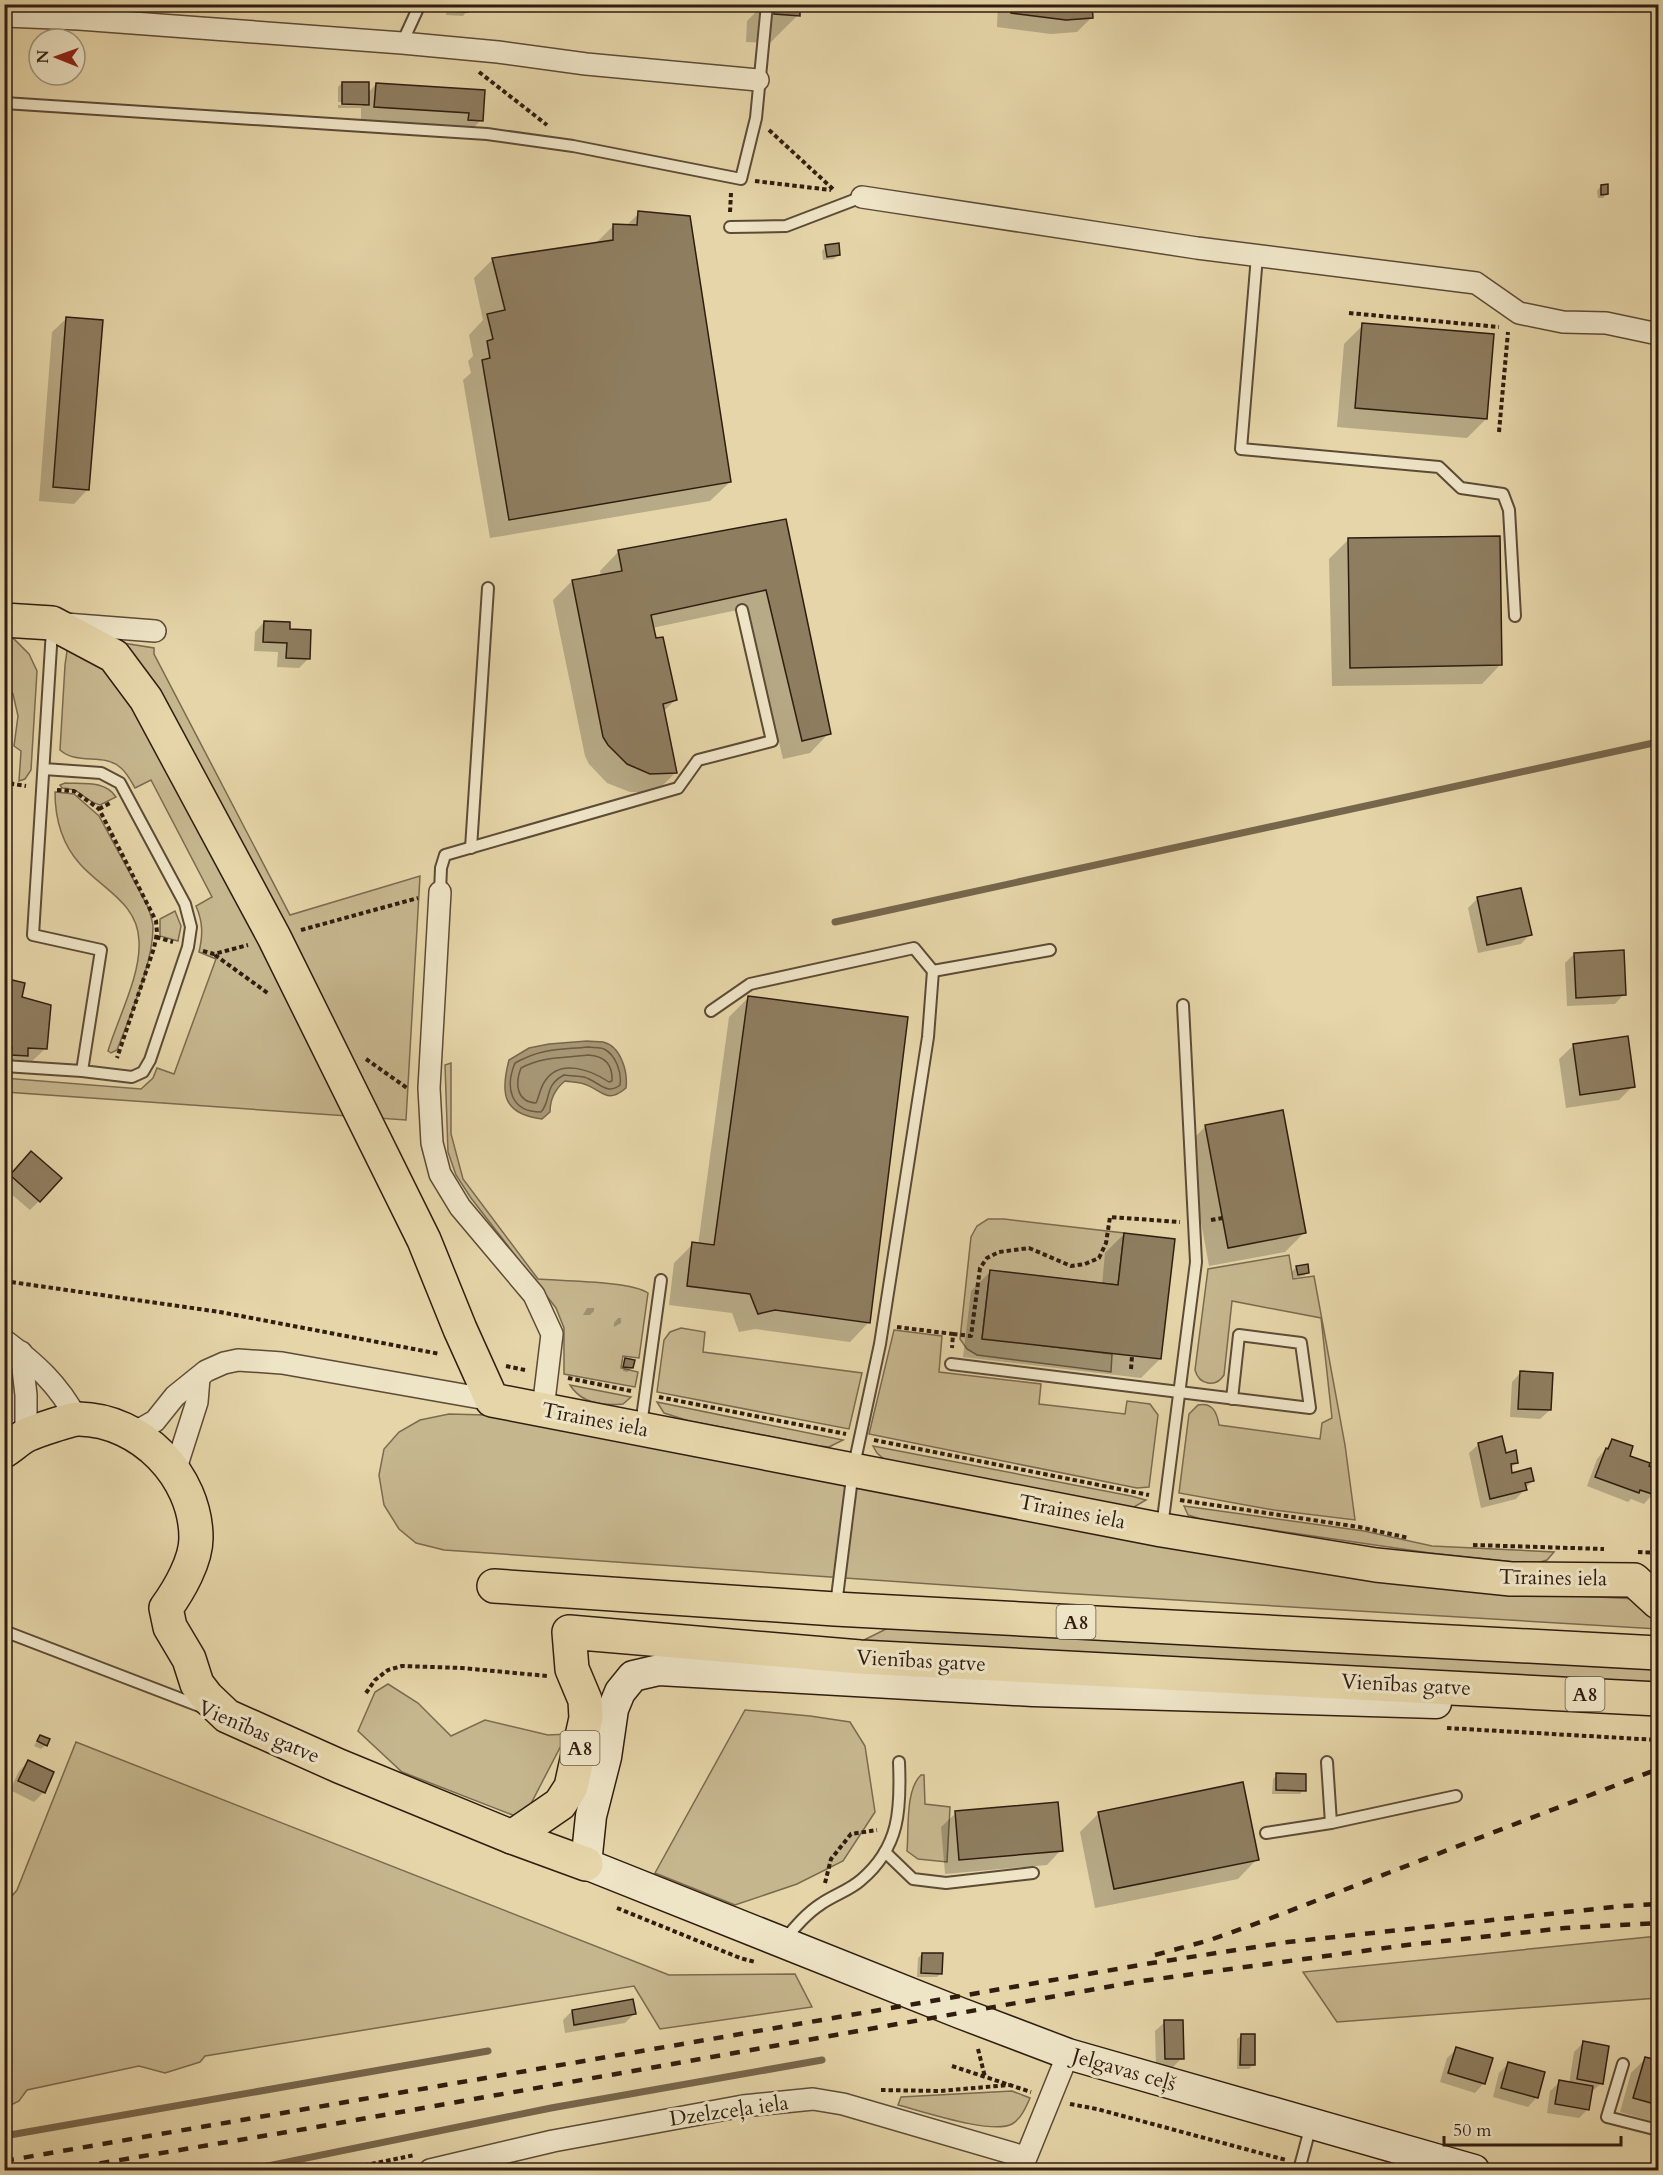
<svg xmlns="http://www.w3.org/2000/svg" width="1663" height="2175" font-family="Cardo,serif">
  <rect width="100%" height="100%" fill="#e5d5a8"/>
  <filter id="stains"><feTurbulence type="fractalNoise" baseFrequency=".00333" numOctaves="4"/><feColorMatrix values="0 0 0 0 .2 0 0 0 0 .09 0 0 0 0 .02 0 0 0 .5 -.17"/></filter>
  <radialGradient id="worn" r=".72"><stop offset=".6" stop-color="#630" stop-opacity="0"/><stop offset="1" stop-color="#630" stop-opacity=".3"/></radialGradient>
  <g fill="#c6b68e" stroke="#7b6a4f" stroke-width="1.5">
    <path d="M4,635L14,639L29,654L37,671L31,770L25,779L19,781L21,751L14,746L18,716L13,694L5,683Z"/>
    <path d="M92,638L154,648V654L290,915L420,876L406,1120L5,1092L4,1078L141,1089L153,1078L157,1068L174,1074L216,959L199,952C203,935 203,922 196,906L212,897L151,780L135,788C131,781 127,773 121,768C104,752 78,766 60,750L65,665L67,651L73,643Z"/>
    <path d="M65,783C83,784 105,780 116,797L100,805C82,800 84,789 62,788L60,785Z"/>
    <path d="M55,792L74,794L99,816L149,909C150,915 153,921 153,927C153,964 130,1015 117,1050L111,1053L108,1051C118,1018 141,975 139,941C138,903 102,889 80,864C62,844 55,818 55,792Z"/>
    <path d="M175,911L181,926L178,941L160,936V919Z"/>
    <path d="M451,1063V1134L463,1179L538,1279C561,1281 632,1281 648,1293L639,1358L623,1356L621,1368L638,1372L635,1387L564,1374V1328L556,1308L471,1198L456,1175L448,1152L445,1065Z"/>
    <path d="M988,1219H1004L1124,1233L1118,1285L990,1271L982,1338L1112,1354L1111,1372L977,1355L967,1349L960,1339L971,1237L977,1226Z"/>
    <path d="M1289,1255L1293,1279L1314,1276L1345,1445L1355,1520L1274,1510L1179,1493L1189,1414L1198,1405C1213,1402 1217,1413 1219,1425L1320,1439L1322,1423L1332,1418L1321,1318L1232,1301L1224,1375C1216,1388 1199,1385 1195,1370L1208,1269Z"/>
    <path d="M681,1328L705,1332L703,1352L862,1373L849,1429L657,1392L664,1340L670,1332Z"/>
    <path d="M894,1330L942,1336L939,1372L1041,1384L1039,1404L1125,1414L1127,1401L1150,1404L1158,1415L1149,1487L1137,1488L869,1434Z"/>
    <path d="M570,1385L631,1397L623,1404C603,1406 581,1403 570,1385Z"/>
    <path d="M657,1402L843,1440L829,1447L820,1446L689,1421L664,1413Z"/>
    <path d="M449,1414L486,1415L1104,1535L1537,1594L1658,1600V1629L1060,1593L444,1550L416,1543L399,1529L384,1505L379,1475L384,1449L399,1432L420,1420Z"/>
    <path d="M873,1446L1131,1496L1146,1500L1134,1507H1125L885,1460L877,1453Z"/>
    <path d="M1184,1506L1364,1531L1432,1546L1554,1552L1547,1560L1534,1564L1430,1553L1204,1520L1188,1515Z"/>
    <path d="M890,1627L1658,1667V1686L862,1641Z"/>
    <path d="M388,1684L418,1703L451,1736L485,1720L548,1735L567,1734L523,1819L402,1772L358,1731L375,1692Z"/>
    <path d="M745,1710L810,1716L850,1722L865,1746L875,1812L843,1861L797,1884L735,1905L655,1873Z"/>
    <path d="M76,1742L669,1975L795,1974L812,2007L660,2029L634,1986L205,2056L200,2062L165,2073L139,2066L27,2090L19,2101L5,2108V1904L17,1890Z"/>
    <path d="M921,1775H924L925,1804L950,1807L947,1862L918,1859L907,1851C909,1829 905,1790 921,1775Z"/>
    <path d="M1658,1936V1998L1337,2022L1303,1972Z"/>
    <path d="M1012,2091L1030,2098C1026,2107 1021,2119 1012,2124C992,2135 922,2111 898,2105L901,2097Z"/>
  </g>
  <path fill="#a79674" stroke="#77664c" stroke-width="1.5" d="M587,1041C592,1042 598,1041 603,1042C621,1046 628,1072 626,1088C606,1105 603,1090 584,1084C578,1082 571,1082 565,1081C555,1089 550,1099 550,1112L542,1119C503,1114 500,1094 509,1060L529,1048L549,1044Z"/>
  <g fill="#0003">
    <path d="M447,4H467V11L463,16L446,15Z"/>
    <path d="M764,4H799L798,15L770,43L746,42L747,21Z"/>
    <path d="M998,4H1090L1091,18L1077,32L1051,34L997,27Z"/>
    <path d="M342,83L368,93L376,84L483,91L481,120L467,135L455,134V127L361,121V108H338V105L362,106V103L338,102V87Z"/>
    <path d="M1601,186L1607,194L1603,198H1598L1597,191Z"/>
    <path d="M639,213L730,482L710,501L490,538L463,380L471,373L468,361L473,356L469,335L483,320L474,278L493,259L595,244L614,225L626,226Z"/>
    <path d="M826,246L839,254L834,259L823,260L822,251Z"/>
    <path d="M67,318L88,489L74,504L39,501L52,332Z"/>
    <path d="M1363,325L1486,419L1467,438L1337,427L1344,344Z"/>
    <path d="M785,521L829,733L810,753L783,759L747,608L652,628L676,699L663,712L675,773L656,792H630L607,783L589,764L585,756L553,600L572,581L601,576L600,571L619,551Z"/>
    <path d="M1348,540L1501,664L1482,684L1332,686L1329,559Z"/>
    <path d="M264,622L288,630L309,658L299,668L277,667L278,652L254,651L255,632Z"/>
    <path d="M1477,899L1530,934L1521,944L1478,953L1468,908Z"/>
    <path d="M1574,954L1624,994L1615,1004L1567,1006L1565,963Z"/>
    <path d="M4,979L20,998L46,1048L31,1062H20L4,1069Z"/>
    <path d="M748,998L869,1322L850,1342L755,1329L739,1332L732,1313L669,1305L674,1263L693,1244L698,1245L729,1017Z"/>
    <path d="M1574,1045L1633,1086L1619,1100L1566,1108L1559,1059Z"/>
    <path d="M1206,1126L1304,1233L1285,1252L1209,1266L1187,1145Z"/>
    <path d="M22,1162L39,1201L30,1210L4,1188V1182Z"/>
    <path d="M1124,1234L1160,1359L1141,1378L963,1357L971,1291L990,1272L1102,1285L1105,1253Z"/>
    <path d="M1296,1267L1308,1272L1304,1276L1294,1278L1292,1272Z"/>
    <path d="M587,1308H594V1311L590,1315H583Z"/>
    <path d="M618,1318H621V1323L614,1327V1323Z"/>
    <path d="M625,1360L632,1368L627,1372L623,1371L625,1362H622Z"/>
    <path d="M1521,1372L1550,1410L1540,1419L1510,1417L1512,1382Z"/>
    <path d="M1613,1440L1628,1457L1658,1471V1480L1653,1494L1644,1504L1631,1499L1628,1502L1587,1486L1597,1459Z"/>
    <path d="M1479,1444L1505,1454L1517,1462L1510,1469V1475L1533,1480L1516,1499L1481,1508L1469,1453Z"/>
    <path d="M40,1736L46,1745L41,1749L34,1746Z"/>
    <path d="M28,1762L44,1792L34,1802L10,1790L19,1771Z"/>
    <path d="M1277,1775L1304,1790L1300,1794H1272L1273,1779Z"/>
    <path d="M956,1813L1061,1850L1047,1865L945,1874L941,1827Z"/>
    <path d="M1099,1813L1257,1859L1238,1879L1095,1908L1080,1832Z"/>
    <path d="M922,1954L941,1973L937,1977H917L918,1958Z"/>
    <path d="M572,2011L634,2014L625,2023L565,2033L563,2020Z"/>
    <path d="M1165,2022L1182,2058L1173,2067H1156L1155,2031Z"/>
    <path d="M1242,2035L1253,2065L1249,2069H1237V2039Z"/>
    <path d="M1583,2043L1602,2083L1591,2092L1588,2109L1579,2118L1547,2113L1550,2091L1560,2082L1569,2084L1574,2052Z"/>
    <path d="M1457,2049L1484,2083L1475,2093L1440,2082L1447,2058Z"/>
    <path d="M1646,2058L1658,2062V2123L1620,2112L1631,2073Z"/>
    <path d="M1508,2064L1537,2097L1528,2107L1493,2097L1499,2073Z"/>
  </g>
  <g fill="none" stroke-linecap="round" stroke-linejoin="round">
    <g stroke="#6c5a42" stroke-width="1.5">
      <path d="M588,1047C592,1048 599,1047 604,1049C616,1055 622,1073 620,1085C607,1096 598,1081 584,1077C578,1076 571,1076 564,1075C543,1086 552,1100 541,1112C510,1112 505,1087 515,1063C542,1048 558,1050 588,1047Z"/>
      <path d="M588,1055C605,1056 613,1064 612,1081L609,1082C591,1070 560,1058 545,1081C540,1088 539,1097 536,1103C516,1102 515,1083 521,1068C543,1056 564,1058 588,1055Z"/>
    </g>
    <g stroke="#77664c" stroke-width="7">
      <path d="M835,922L1658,742"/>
      <path d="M4,2136L488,2051"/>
      <path d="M248,2170L551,2108L822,2060"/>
    </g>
  </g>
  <g fill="#8e7d5f" stroke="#301d10" stroke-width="1.5">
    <path d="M450,4H469L468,12L450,11Z"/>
    <path d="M774,4H800V16L774,14Z"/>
    <path d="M1011,4H1092L1093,18L1066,20L1011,13Z"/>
    <path d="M342,82H369V105L342,104Z"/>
    <path d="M376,83L485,90L483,121L468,120L469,113L374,107Z"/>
    <path d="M1608,184V194L1601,195V185Z"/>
    <path d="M638,211L690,216L731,482L509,520L482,360L490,358L487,341L493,339L487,314L505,310L492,258L613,240V224L637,225Z"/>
    <path d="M839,243L840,255L827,257L825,245Z"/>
    <path d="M66,317L103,320L89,490L53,487Z"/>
    <path d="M1362,323L1494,334L1487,419L1355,408Z"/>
    <path d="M786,519L831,734L802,741L766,590L651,615L656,638L663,637L677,700L663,704L677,773L650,774L627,764L608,745L603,737L572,580L622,571L618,550Z"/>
    <path d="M1500,536L1502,665L1350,668L1348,538Z"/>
    <path d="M264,621L290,622V629L311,630L310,659L286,658L287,643L263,642Z"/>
    <path d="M4,785L9,786L4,855Z"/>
    <path d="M1521,888L1532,935L1487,945L1477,897Z"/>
    <path d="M1624,950L1626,995L1576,998L1574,953Z"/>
    <path d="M4,978L25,983L22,997L51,1005L47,1049L28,1048V1056L11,1055L12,1047L4,1046Z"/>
    <path d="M748,996L908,1017L870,1323L775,1310L758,1314L750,1294L687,1286L692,1242L714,1245Z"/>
    <path d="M1628,1036L1635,1087L1580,1095L1573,1044Z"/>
    <path d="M1283,1110L1306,1233L1228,1248L1205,1125Z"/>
    <path d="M31,1151L62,1178L40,1202L10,1175Z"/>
    <path d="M1124,1233L1175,1239L1161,1359L982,1339L990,1270L1118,1285Z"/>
    <path d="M1308,1264L1309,1273L1298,1275L1296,1266Z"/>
    <path d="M625,1358L635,1360L633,1368L623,1367Z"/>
    <path d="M1520,1371L1553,1373L1551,1410L1518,1409Z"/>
    <path d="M1502,1436L1506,1453L1516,1450L1518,1463L1511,1464L1512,1473L1531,1468L1534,1481L1525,1483L1527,1490L1490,1499L1478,1443Z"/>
    <path d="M1612,1439L1633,1446L1630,1456L1650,1463L1649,1466L1658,1470V1484L1655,1495L1640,1490L1639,1493L1595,1477L1606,1448L1608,1449Z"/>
    <path d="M40,1735L50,1739L47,1746L37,1741Z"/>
    <path d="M28,1760L54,1772L45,1793L18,1781Z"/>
    <path d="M1276,1773L1306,1774V1791L1276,1790Z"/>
    <path d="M1243,1782L1259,1860L1114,1889L1098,1812Z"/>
    <path d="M1058,1802L1063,1851L959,1860L955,1811Z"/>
    <path d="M922,1953H943L942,1974L921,1973Z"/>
    <path d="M633,1999L636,2014L574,2025L572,2010Z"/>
    <path d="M1164,2020H1183L1184,2059H1165Z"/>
    <path d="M1241,2034H1255V2065H1240Z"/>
    <path d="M1583,2041L1609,2046L1603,2084L1577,2079Z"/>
    <path d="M1456,2047L1493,2058L1485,2084L1448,2073Z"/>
    <path d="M1645,2057L1658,2060V2105L1633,2098Z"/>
    <path d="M1508,2062L1545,2072L1538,2098L1501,2088Z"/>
    <path d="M1559,2080L1593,2086L1589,2110L1555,2104Z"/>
  </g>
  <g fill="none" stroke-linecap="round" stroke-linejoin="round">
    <g stroke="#5d4b36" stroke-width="14">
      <g id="lane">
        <path d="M402,43L420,4"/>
        <path d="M4,103L487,134L573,146L741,179L756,118L767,4"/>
        <path d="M730,227L786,226L862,197"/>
        <path d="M1257,256L1241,449L1439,467L1461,488L1503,494L1509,510L1515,616"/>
        <path d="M44,769L101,773L120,783L185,904L191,927L188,947L150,1060L143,1072L132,1077L82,1071L101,950L33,935L52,630"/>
        <path d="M471,848L488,588"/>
        <path d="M440,892L441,868L445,855L678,788L698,760L772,741L742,610"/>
        <path d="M711,1011L750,984L914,948L933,971L1050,950"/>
        <path d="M4,1066L82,1071"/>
        <path d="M951,1364L1310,1408L1301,1343L1239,1335L1232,1399"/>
        <path d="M641,1425L661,1280"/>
        <path d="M1162,1527L1196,1262L1183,1005"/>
        <path d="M836,1605L853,1470L880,1344L928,1037L933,971"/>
        <path d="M4,1631L202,1707"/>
        <path d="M1327,1762L1331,1823"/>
        <path d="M1266,1833L1331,1823L1456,1796"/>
        <path d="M885,1852L913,1879L946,1883L1033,1873"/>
        <path d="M785,1939C796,1926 807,1913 821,1904C834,1895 850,1890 861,1880C900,1847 901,1809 899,1762"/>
        <path d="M1623,2064L1607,2117L1658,2130"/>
        <path d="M1299,2170L1311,2125"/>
      </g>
    </g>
    <g stroke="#5d4b36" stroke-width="24">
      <g id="street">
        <path d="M4,16L79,19L402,43L498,52L586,64L758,80"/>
        <path d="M862,197L1197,248L1476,283L1519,313L1563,322L1606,323L1658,334"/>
        <path d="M65,624L155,631"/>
        <path d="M440,892L429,1088L432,1143L440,1174L460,1207L534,1295L552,1334L543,1409"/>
        <path d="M4,1340C36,1364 58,1384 77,1419"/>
        <path d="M21,1352L26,1395V1435"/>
        <path d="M132,1434L155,1421L175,1396L206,1371L224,1363L238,1360L282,1363L492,1400"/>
        <path d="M175,1471L197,1402L199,1378"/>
        <path d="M430,2170L553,2141L743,2106L813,2099L843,2104L1025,2157"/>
        <path d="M1021,2170L1068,2054"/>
      </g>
    </g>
    <g stroke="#301d10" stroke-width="33">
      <path id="secondary" d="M1436,1703L1033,1691L659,1670L633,1676L620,1692L613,1709L606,1757L591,1816L586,1864L960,2013L1068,2054L1474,2170"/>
    </g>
    <g stroke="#301d10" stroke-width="36">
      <g id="highway">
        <path d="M4,620L52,623L114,656L146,699L274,937L424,1240L460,1329L492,1400L1162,1530L1376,1565L1511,1579L1634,1580L1658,1602"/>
        <path d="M4,1451C12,1446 19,1439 27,1435C35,1431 71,1419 79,1419C141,1420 196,1476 196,1538C196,1561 179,1590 166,1608L170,1627L189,1659L197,1684L207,1697L227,1716L339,1766L512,1837L586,1864"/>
        <path d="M494,1586L835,1609L1658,1653"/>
        <path d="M512,1837L560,1804L571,1787L586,1718L585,1700L572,1669L569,1632L860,1657L1658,1699"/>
      </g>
    </g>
    <g stroke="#301d10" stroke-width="4" stroke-dasharray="4.5 3" stroke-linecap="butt">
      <path d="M479,72L547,125"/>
      <path d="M769,130L834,190"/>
      <path d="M755,181L831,190"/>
      <path d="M730,212L731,193"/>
      <path d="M1349,313L1499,327"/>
      <path d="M1499,432L1508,332"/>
      <path d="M4,778L13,784L26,786"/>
      <path d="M57,790L74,791L99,809L156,921L157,933L154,948L117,1058"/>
      <path d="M99,809L112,802"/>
      <path d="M301,930L418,898"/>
      <path d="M156,937L173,942"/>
      <path d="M203,951L214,954L248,945"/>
      <path d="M215,955L269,994"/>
      <path d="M366,1059L407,1088"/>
      <path d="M1211,1220L1223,1218"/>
      <path d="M4,1281L220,1312L440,1354"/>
      <path d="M897,1327L953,1334L952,1348"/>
      <path d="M953,1334L971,1336L980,1268L987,1258L999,1252L1029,1248L1071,1266L1085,1264L1099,1258L1106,1243L1110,1217L1180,1222"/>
      <path d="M506,1366L525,1370"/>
      <path d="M1131,1369L1132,1356"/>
      <path d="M568,1378L631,1391"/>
      <path d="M659,1397L846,1434"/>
      <path d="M874,1440L1149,1495"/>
      <path d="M1180,1500L1359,1527L1409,1538"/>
      <path d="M1473,1545L1604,1549"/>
      <path d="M1638,1552L1658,1553"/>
      <path d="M366,1693L375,1680L388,1670L402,1666L462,1668L547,1676"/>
      <path d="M1447,1728L1658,1740"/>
      <path d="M825,1883L831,1859L851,1834L877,1830"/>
      <path d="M617,1908L740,1958L755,1962"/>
      <path d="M978,2049L985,2077"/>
      <path d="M952,2066L1031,2092"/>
      <path d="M881,2090L940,2091L1009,2085"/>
      <path d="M1070,2104L1097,2109L1286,2160"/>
      <path d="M1317,2168L1328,2170"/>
      <path d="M342,2170L415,2155"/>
    </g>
    <use href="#lane" stroke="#eee4c6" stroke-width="10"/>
    <use href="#street" stroke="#eee4c6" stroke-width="21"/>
    <use href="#secondary" stroke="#eee4c6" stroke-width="30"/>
    <use href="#highway" stroke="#e5d5a8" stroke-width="33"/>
    <g stroke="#301d10" stroke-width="4.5" stroke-dasharray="10 10" stroke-linecap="butt">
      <path d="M1155,1955L1210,1940L1266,1920L1658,1769"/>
      <path d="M4,2161L1152,1963L1288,1942L1623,1906L1658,1904"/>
      <path d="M60,2170L305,2129L1135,1982L1407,1945L1565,1928L1658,1923"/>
    </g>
  </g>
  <g text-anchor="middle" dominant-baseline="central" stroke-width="6" stroke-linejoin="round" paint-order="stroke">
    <g fill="#eee4c6" stroke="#695947" stroke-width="1.5">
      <rect x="1056.5" y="1605" width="39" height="34" rx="4.5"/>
      <rect x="1565.5" y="1677" width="39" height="34" rx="4.5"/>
      <rect x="560.5" y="1731" width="39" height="34" rx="4.5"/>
    </g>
    <g font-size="20" font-weight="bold" fill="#301d10">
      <text x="1076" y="1622">A8</text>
      <text x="1585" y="1694">A8</text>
      <text x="580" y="1748">A8</text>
    </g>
    <g font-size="21" fill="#301d10" stroke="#eee4c6">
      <text transform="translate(595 1420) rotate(11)">Tīraines iela</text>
      <text transform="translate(1072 1512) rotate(11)">Tīraines iela</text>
      <text transform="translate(1553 1578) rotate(1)">Tīraines iela</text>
      <text transform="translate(921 1661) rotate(3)">Vienības gatve</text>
      <text transform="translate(1406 1685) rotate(3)">Vienības gatve</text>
      <text transform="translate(259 1732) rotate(23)">Vienības gatve</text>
      <text transform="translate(1124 2070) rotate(16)">Jelgavas ceļš</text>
      <text transform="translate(729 2111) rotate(-8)">Dzelzceļa iela</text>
    </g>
  </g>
  <rect width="1663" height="2175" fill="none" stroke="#e5d5a8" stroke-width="24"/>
  <rect x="6" y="6" width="1651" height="2163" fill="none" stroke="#301d10" stroke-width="3"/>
  <rect x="12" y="12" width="1639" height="2151" fill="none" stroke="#301d10" stroke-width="1.5"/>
  <g transform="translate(57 57) rotate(271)"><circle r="28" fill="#eee4c6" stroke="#a2947d" stroke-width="1.5"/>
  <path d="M0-4.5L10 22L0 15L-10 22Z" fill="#8f2418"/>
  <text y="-9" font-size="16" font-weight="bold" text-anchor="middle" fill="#301d10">N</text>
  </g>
  <path d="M1444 2136v9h177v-9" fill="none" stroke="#301d10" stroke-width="3"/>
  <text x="1453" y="2136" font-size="18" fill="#301d10" stroke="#eee4c6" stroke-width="4.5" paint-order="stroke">50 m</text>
  <rect width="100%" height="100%" filter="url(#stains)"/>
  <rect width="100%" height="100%" fill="url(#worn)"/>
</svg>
